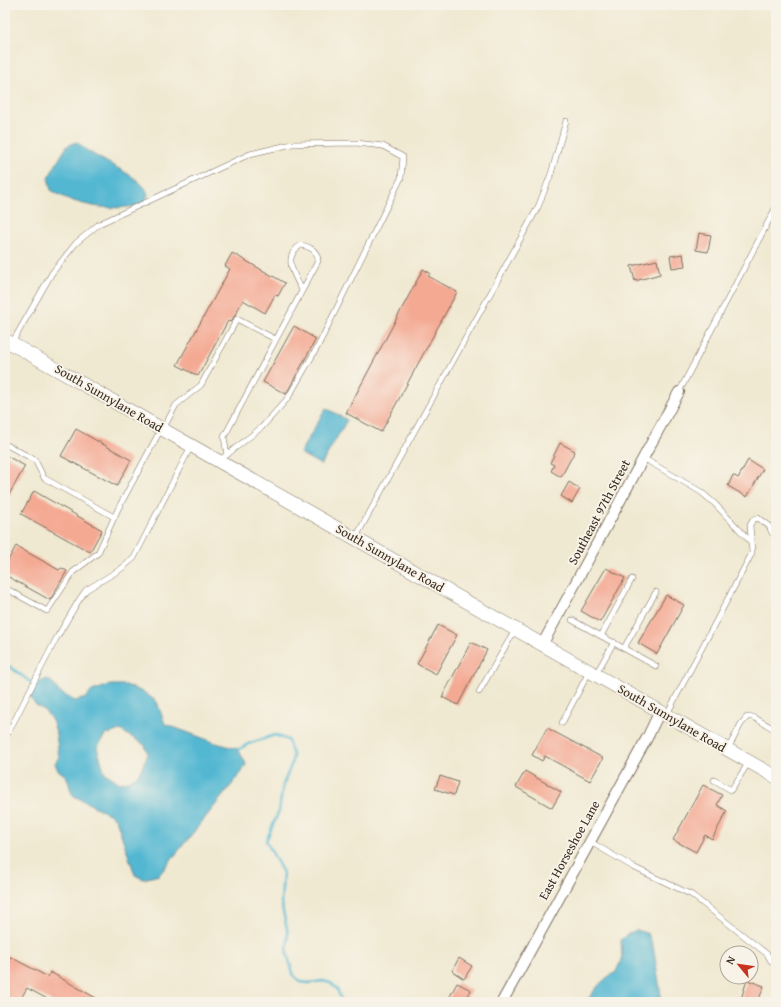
<svg xmlns="http://www.w3.org/2000/svg" width="781" height="1007" font-family="'Gentium Book Plus',serif">
  <rect width="100%" height="100%" fill="#f7f3e8"/>
  <filter id="ink" filterUnits="userSpaceOnUse"><feTurbulence type="fractalNoise" baseFrequency=".025" numOctaves="2"/><feDisplacementMap in="SourceGraphic" scale="8" xChannelSelector="R" yChannelSelector="G"/><feConvolveMatrix kernelMatrix="1 2 1 2 8 2 1 2 1" color-interpolation-filters="sRGB"/></filter>
  <filter id="wash" filterUnits="userSpaceOnUse"><feTurbulence type="fractalNoise" baseFrequency=".012" numOctaves="4" result="noise"/><feDisplacementMap in="SourceGraphic" scale="16" xChannelSelector="R" yChannelSelector="G"/><feGaussianBlur stdDeviation="0.9" result="paint"/><feColorMatrix in="noise" values="0 0 0 0 0 0 0 0 0 0 0 0 0 0 0 0 0 1.4 0 .05"/><feComposite in="paint" operator="in"/></filter>
  <g filter="url(#wash)">
    <rect width="100%" height="100%" fill="#f0e9d2"/>
    <g fill="#53b7d2" stroke="#477078" fill-rule="evenodd">
      <path d="M77,142C93,160 142,174 148,194L144,204C114,212 77,207 51,190L48,178L67,146Z"/>
      <path d="M326,408L347,420L321,465L300,453Z"/>
      <path d="M47,679L53,683L59,692L75,701L86,698L92,691L110,685H126L145,693L157,702L165,724L216,743L238,749L246,764L242,772L159,875L143,879L135,875L116,819L111,815L74,796C69,790 70,784 67,778C63,771 58,774 55,763L59,757C57,744 57,728 50,717C40,702 26,708 33,685ZM120,730L145,745L148,754C139,773 141,778 120,783L105,773L97,748L105,735Z"/>
      <path d="M637,930L648,934L653,946L662,1002H586C595,989 602,979 616,972L622,958L621,940L626,935Z"/>
    </g>
    <g fill="none" stroke-linecap="round" stroke-linejoin="round">
      <g stroke="#53b7d2" stroke-width="2.5">
        <path d="M5,663L33,684"/>
        <path d="M236,751L248,744L275,735L288,740L293,756L292,763L283,785L279,811L266,841L283,873L281,903L288,933L287,954L294,976L301,982L309,983L323,981L331,983L337,989L342,1002"/>
      </g>
    </g>
    <g id="blocks">
      <g fill="#f4a993">
        <path d="M699,233L711,235L708,252L696,250Z"/>
        <path d="M232,253L285,283L278,296L275,295L265,313L243,300L231,322L228,321L198,376L177,365L230,269L225,266Z"/>
        <path d="M683,254L685,266L672,268L670,256Z"/>
        <path d="M657,260L660,274L635,281L631,266Z"/>
        <path d="M423,269L430,273L428,276L457,292L381,432L346,413Z"/>
        <path d="M294,326L316,339L286,394L263,382Z"/>
        <path d="M76,429L131,460L117,486L61,456Z"/>
        <path d="M560,443L575,451L561,477L551,471L554,465L550,463Z"/>
        <path d="M5,455L25,466L5,502Z"/>
        <path d="M748,460L763,469L747,497L728,486L733,475L738,478Z"/>
        <path d="M569,482L580,489L572,503L561,496Z"/>
        <path d="M34,491L102,530L90,552L21,514Z"/>
        <path d="M16,546L59,570L61,568L67,571L50,600L5,575V566Z"/>
        <path d="M606,568L625,578L600,622L581,611Z"/>
        <path d="M666,595L684,605L657,654L638,643Z"/>
        <path d="M438,625L457,635L436,674L417,664Z"/>
        <path d="M471,642L487,650L458,705L442,697Z"/>
        <path d="M547,728L603,758L590,781L545,756L542,761L532,755Z"/>
        <path d="M525,771L561,792L552,808L516,787Z"/>
        <path d="M440,776L458,782L454,795L435,789Z"/>
        <path d="M703,785L722,795L717,805L727,811L712,839L705,835L696,852L673,840Z"/>
        <path d="M5,954L48,977L50,972L103,1002H53L27,988L19,1002L5,995Z"/>
        <path d="M459,958L472,966L464,979L452,971Z"/>
        <path d="M747,980L764,986L758,1002H740Z"/>
        <path d="M457,983L471,990L466,1000L463,999L461,1002H447Z"/>
      </g>
    </g>
  </g>
  <g filter="url(#ink)">
    <use href="#blocks" fill-opacity="0" stroke="#7a6d5d" stroke-width="1"/>
    <g fill="none" stroke-linecap="round" stroke-linejoin="round">
      <g stroke="#7a6d5d" stroke-width="6">
        <g id="service">
          <path d="M12,343L52,273L76,243L99,224L250,154L292,144L356,143L383,146L403,157L401,178L318,346L288,398L262,427L219,461"/>
          <path d="M679,392L776,207"/>
          <path d="M163,429L176,405L201,385L237,319L275,339"/>
          <path d="M5,444L35,460L44,478L114,517"/>
          <path d="M227,455L224,437L318,261C318,251 311,247 301,245C282,256 294,275 302,290"/>
          <path d="M643,458L701,492L714,503L751,542"/>
          <path d="M356,537L538,207L551,174L566,121"/>
          <path d="M5,588L47,611L73,572L98,553L118,509L161,429"/>
          <path d="M572,620L656,666"/>
          <path d="M601,636L632,579"/>
          <path d="M624,648L656,592"/>
          <path d="M596,674L614,642"/>
          <path d="M479,692L515,630"/>
          <path d="M667,714L752,553L750,525L753,520L758,518L769,526L772,533H776"/>
          <path d="M562,723L589,672"/>
          <path d="M5,739L56,639L79,600L86,590L121,569L134,558L191,446"/>
          <path d="M728,749L741,724L747,717H753L776,730"/>
          <path d="M714,780L731,790L749,762"/>
          <path d="M589,841L633,867L692,895L767,954L771,961"/>
        </g>
      </g>
      <g stroke="#7a6d5d" stroke-width="12">
        <g id="minor">
          <path d="M542,645L679,392"/>
          <path d="M502,1002L648,736L660,711"/>
        </g>
      </g>
      <g stroke="#7a6d5d" stroke-width="14">
        <path id="tertiary" d="M5,340L776,777"/>
      </g>
      <use href="#service" stroke="#fff" stroke-width="5"/>
      <use href="#minor" stroke="#fff" stroke-width="10"/>
      <use href="#tertiary" stroke="#fff" stroke-width="13"/>
    </g>
  </g>
  <g text-anchor="middle" dominant-baseline="central" stroke-width="4" stroke-linejoin="round" paint-order="stroke">
    <g font-size="13" fill="#3b2a1e" stroke="#f7f3e8">
      <text transform="translate(109 398) rotate(30)">South Sunnylane Road</text>
      <text transform="translate(599 512) rotate(-62)">Southeast 97th Street</text>
      <text transform="translate(390 558) rotate(30)">South Sunnylane Road</text>
      <text transform="translate(672 718) rotate(30)">South Sunnylane Road</text>
      <text transform="translate(569 850) rotate(-61)">East Horseshoe Lane</text>
    </g>
  </g>
  <rect width="781" height="1007" fill="none" stroke="#f7f3e8" stroke-width="20"/>
  <g transform="translate(739 965) rotate(299)"><circle r="19" fill="#f7f3e8" stroke="#aca397"/>
  <path d="M0-3L7 15L0 10L-7 15Z" fill="#c8321e"/>
  <text y="-6" font-size="11" font-weight="bold" text-anchor="middle" fill="#3b2a1e">N</text>
  </g>
</svg>
